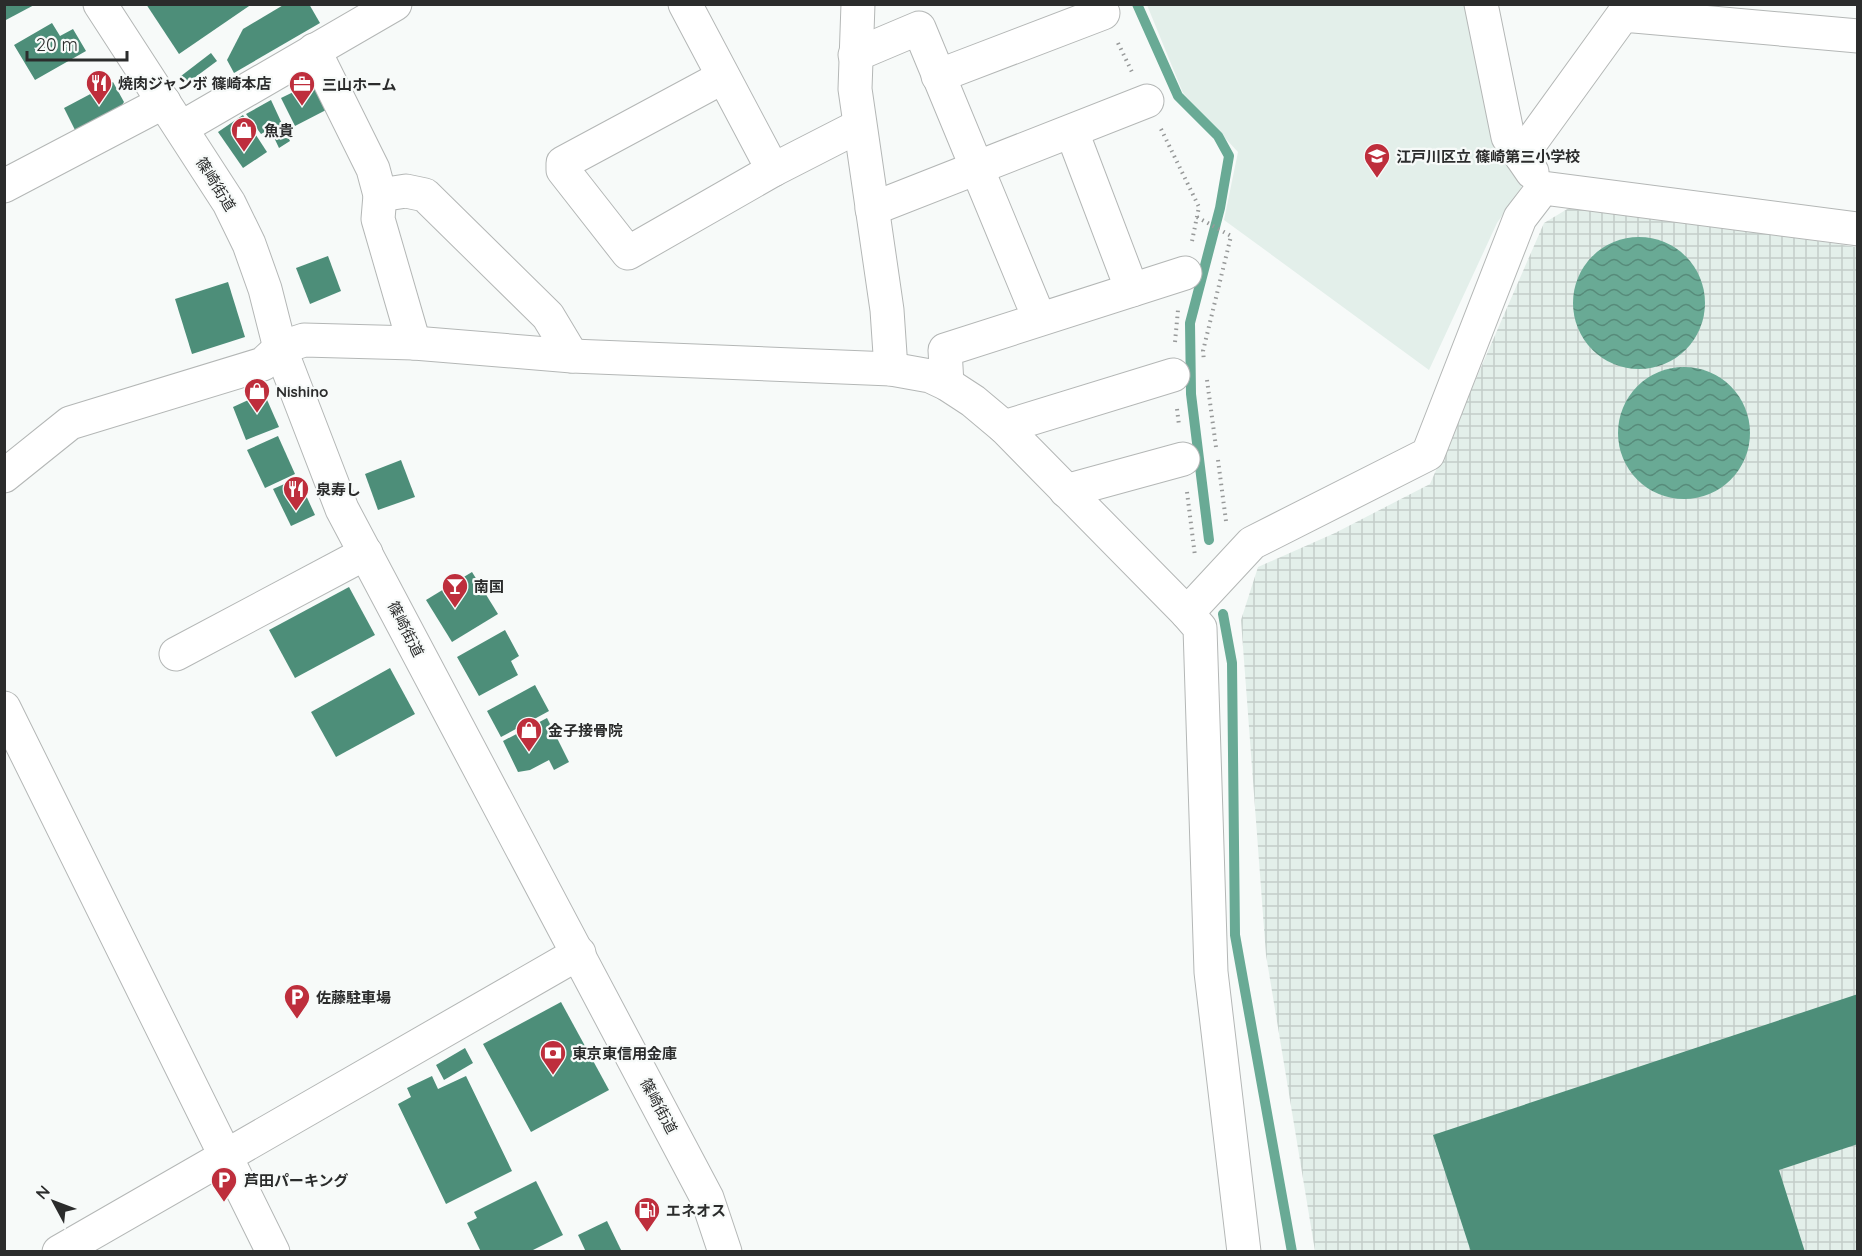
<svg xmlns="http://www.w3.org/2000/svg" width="1862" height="1256" font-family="Quicksand,'Noto Sans JP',sans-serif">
  <defs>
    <pattern id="industrial-grid" width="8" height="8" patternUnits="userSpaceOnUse" patternTransform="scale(1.5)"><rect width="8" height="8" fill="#e3efea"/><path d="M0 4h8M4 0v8" fill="none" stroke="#c3cdc9"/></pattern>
    <pattern id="water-waves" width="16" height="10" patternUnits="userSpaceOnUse" patternTransform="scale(1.5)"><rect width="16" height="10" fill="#69aa95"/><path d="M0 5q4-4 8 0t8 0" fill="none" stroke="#578b7a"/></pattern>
  </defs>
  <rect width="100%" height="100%" fill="#f7faf9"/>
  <path fill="#e3efea" d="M1147,5H1470L1525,170L1521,188L1497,223L1429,370L1224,220L1238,152L1183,93Z"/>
  <path fill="url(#industrial-grid)" d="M1574,205L1857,247V1251H1315L1266,955L1241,620L1258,567L1335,533L1430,484L1544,223Z"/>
  <g fill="url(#water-waves)">
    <circle cx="1639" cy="303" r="66"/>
    <circle cx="1684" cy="433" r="66"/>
  </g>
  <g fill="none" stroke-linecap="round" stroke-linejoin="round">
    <g stroke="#69aa95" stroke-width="10">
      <path d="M1137,4L1178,96L1218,136L1229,156L1220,208L1190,323L1191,394L1209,540"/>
      <path d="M1223,614L1232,663L1235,935L1292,1252"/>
    </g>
  </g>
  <g fill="#4d8e79">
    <path d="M4,4H36L4,21Z"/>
    <path d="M146,4H252L179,54Z"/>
    <path d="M285,4H309L320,23L234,73L227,60L243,29Z"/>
    <path d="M52,23L60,36L73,29L86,51L35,80L14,45Z"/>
    <path d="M211,53L217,61L186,84L181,76Z"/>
    <path d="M113,82L124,102L118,111L76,132L64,108Z"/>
    <path d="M312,83L326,110L295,126L281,98Z"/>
    <path d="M271,100L290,141L279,148L270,129L261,134L246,114Z"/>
    <path d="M243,115L267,152L243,168L218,132Z"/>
    <path d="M328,256L341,291L310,304L296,268Z"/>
    <path d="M228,282L245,337L192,354L175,299Z"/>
    <path d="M264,393L279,427L246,440L233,407Z"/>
    <path d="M278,436L295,474L265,488L247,450Z"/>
    <path d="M401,460L415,497L378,510L365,474Z"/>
    <path d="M298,478L315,515L291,526L273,489Z"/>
    <path d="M472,572L498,614L452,642L426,600Z"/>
    <path d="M349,587L375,635L295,678L269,630Z"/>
    <path d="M505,630L519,656L511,661L518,675L479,696L457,657Z"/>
    <path d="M390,668L415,714L336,757L311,712Z"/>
    <path d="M535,685L549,711L501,737L487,711Z"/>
    <path d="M547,718L569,762L554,770L549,760L530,770L518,772L503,741Z"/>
    <path d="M1858,994V1144L1779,1170L1805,1252H1471L1433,1135Z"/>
    <path d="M561,1002L609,1090L531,1132L483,1044Z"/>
    <path d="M465,1048L473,1063L444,1080L436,1065Z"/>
    <path d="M432,1076L438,1089L466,1076L512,1171L446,1204L398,1104L411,1097L407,1088Z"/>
    <path d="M536,1181L563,1235L529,1252H481L467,1223L477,1218L474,1212Z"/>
    <path d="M607,1221L622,1252H586L578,1235Z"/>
  </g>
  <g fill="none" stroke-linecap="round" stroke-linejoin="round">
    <g stroke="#b4b7b6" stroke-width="35">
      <g id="minor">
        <path d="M100,4L229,203L249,244L265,289L280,348L342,509L707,1198L725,1252"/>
        <path d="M685,4L773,170"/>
        <path d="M858,4L855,89L887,310L891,369"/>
        <path d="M1481,4L1508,137L1532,172"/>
        <path d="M314,50L373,169L380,195L378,219L414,343"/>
        <path d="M855,55L919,28L1039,318"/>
        <path d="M938,76L1103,13"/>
        <path d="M723,77L563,163V170L628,253L773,170L859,126"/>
        <path d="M181,128L395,4"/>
        <path d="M1072,132L1132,290"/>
        <path d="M1521,156L1623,15L1858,36"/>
        <path d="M4,186L164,102"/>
        <path d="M380,195L406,191L425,195L548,316L572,356"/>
        <path d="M872,209L1147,101"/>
        <path d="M947,384L945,350L1185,273"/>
        <path d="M1004,427L1173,375"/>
        <path d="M4,476L70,423L263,364L280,348L304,340L414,343L572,356L891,369L930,376L947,384L973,401L1004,427L1187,613"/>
        <path d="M1066,491L1183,459"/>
        <path d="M176,654L366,553"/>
        <path d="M4,708L273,1252"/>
        <path d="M59,1252L579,953"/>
        <path d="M1244,1252L1211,972L1200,628L1187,613L1252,543L1428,454L1520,218L1543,188L1858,229"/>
      </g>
    </g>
    <g stroke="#979999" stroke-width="4" stroke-dasharray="1.5 4.5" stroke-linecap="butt">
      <path d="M1118,43L1132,72"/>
      <path d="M1161,129L1199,207L1192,241"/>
      <path d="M1197,217L1231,236L1203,351L1204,361"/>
      <path d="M1175,342L1178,310"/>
      <path d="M1207,380L1216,447"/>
      <path d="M1177,409L1179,425"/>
      <path d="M1218,460L1226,521"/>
      <path d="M1187,492L1195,556"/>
    </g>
    <use href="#minor" stroke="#fff" stroke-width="33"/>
  </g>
  <defs>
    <g id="restaurant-pin" transform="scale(1.35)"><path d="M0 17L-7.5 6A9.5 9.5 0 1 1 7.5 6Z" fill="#be2e3c" stroke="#f7faf9"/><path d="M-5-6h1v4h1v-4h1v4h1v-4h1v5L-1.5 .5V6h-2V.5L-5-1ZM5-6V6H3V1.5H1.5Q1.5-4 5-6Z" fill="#fff"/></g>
    <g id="office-pin" transform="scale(1.35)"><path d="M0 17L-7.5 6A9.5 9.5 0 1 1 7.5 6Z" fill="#be2e3c" stroke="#f7faf9"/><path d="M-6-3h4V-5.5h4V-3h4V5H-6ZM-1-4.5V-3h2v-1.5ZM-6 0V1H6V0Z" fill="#fff"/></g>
    <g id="shop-pin" transform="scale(1.35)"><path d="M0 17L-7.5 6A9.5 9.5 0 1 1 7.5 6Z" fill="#be2e3c" stroke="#f7faf9"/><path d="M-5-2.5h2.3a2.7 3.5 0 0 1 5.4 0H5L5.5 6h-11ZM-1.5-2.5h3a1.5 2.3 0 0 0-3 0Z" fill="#fff"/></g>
    <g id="school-pin" transform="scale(1.35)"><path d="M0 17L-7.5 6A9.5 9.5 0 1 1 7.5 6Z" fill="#be2e3c" stroke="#f7faf9"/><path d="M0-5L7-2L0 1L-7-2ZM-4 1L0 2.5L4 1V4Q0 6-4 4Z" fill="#fff"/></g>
    <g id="bar-pin" transform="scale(1.35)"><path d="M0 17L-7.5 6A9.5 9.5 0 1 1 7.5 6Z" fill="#be2e3c" stroke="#f7faf9"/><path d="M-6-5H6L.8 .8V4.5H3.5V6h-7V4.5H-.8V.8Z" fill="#fff"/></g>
    <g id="parking-pin" transform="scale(1.35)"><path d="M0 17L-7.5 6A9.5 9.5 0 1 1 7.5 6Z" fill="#be2e3c" stroke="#f7faf9"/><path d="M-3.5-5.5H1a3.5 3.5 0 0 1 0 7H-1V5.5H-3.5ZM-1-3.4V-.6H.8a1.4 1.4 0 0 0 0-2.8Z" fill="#fff"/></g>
    <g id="bank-pin" transform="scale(1.35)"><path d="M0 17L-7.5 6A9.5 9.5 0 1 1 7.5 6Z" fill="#be2e3c" stroke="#f7faf9"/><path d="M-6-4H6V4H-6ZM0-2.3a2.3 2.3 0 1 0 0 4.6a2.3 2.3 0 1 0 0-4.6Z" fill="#fff"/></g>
    <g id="fuel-pin" transform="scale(1.35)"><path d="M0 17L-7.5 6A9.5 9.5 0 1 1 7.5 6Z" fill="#be2e3c" stroke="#f7faf9"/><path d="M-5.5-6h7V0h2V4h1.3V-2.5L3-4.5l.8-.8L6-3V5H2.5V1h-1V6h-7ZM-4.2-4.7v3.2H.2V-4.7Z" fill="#fff"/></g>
  </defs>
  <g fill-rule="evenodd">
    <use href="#restaurant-pin" x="99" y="83"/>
    <use href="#office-pin" x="302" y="84"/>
    <use href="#shop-pin" x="244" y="130"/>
    <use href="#school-pin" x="1377" y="156"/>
    <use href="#shop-pin" x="257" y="391"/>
    <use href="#restaurant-pin" x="296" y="489"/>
    <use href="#bar-pin" x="455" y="586"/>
    <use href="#shop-pin" x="529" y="730"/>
    <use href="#parking-pin" x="297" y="997"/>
    <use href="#bank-pin" x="553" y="1053"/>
    <use href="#parking-pin" x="224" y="1180"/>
    <use href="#fuel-pin" x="647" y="1210"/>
  </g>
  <g text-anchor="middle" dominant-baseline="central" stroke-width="4.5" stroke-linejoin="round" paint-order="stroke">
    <g font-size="15" font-weight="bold" fill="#2b2c2c" stroke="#f7faf9" text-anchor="start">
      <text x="118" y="83">焼肉ジャンボ 篠崎本店</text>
      <text x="322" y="84">三山ホーム</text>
      <text x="264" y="130">魚貴</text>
      <text x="1396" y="156">江戸川区立 篠崎第三小学校</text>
      <text x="276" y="391">Nishino</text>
      <text x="316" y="489">泉寿し</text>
      <text x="474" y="586">南国</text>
      <text x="548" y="730">金子接骨院</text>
      <text x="316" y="997">佐藤駐車場</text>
      <text x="572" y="1053">東京東信用金庫</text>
      <text x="244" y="1180">芦田パーキング</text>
      <text x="666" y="1210">エネオス</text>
    </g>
    <g font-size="15" fill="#2b2c2c" stroke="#f7faf9">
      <text transform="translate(216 184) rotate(58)">篠崎街道</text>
      <text transform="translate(406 629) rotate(63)">篠崎街道</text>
      <text transform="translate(659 1106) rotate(62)">篠崎街道</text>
    </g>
  </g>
  <rect width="1862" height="1256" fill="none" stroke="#2b2c2c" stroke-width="12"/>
  <g transform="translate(54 1202) rotate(311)" stroke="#f7faf9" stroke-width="4.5" paint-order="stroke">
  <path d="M0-4.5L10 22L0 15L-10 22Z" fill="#2b2c2c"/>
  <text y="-9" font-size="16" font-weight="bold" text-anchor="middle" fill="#2b2c2c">N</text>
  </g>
  <path d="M27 51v9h100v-9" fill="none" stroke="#2b2c2c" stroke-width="3"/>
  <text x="36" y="51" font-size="18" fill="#2b2c2c" stroke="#f7faf9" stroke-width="4.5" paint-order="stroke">20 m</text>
</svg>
